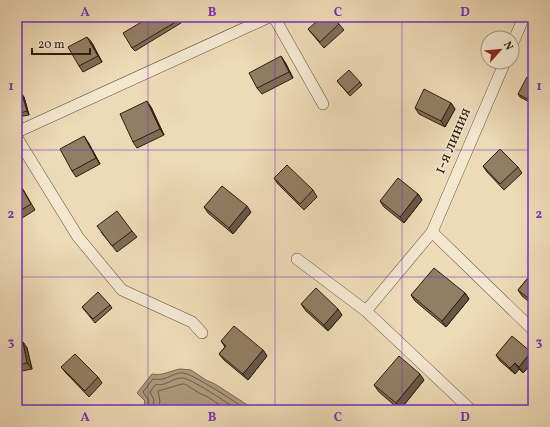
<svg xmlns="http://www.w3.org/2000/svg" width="550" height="427" font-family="Vollkorn,serif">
  <rect width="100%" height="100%" fill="#eddab6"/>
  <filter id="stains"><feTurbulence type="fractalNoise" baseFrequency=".005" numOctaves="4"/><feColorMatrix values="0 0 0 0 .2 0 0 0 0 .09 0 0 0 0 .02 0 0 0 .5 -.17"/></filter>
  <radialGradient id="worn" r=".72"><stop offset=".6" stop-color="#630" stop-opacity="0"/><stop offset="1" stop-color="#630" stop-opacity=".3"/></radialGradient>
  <path fill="#ac997d" stroke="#7a6750" d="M180,369L191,370L206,380L215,384L249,406L251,410H137L143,409L145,401L137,393L152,374C163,376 169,371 180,369Z"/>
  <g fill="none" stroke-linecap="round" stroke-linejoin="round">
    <g stroke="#6e5a45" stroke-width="1">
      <path d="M147,410L149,400L143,392L153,379C156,379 159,380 162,379C170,378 175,372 183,373C191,373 238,403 246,410"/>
      <path d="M152,410L154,400L150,392L155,385C158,384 161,385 164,384C170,382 175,378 182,378C189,377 229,404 238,410"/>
      <path d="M158,410L160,401L158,391L182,384H185L199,393L208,397L227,410"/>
    </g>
    <g stroke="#5e4b37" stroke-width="12">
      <g id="service">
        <path d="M274,17L323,104"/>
        <path d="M512,45L524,17"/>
        <path d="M17,132L269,17"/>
        <path d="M17,138L78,237L122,290L192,322L202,333"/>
        <path d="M432,232L533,330"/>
        <path d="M297,259L366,311L471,410"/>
        <path d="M366,311L432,232L505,62"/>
      </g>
    </g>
    <use href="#service" stroke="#f3e7d0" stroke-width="11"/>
  </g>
  <g fill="#7e6c57" stroke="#2f1b0d">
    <path d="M150,17H178L181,23L135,51L132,48Z"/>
    <path d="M339,24L344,30L324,48L313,35L308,29Z"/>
    <path d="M87,37L92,43L102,62L83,72L79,66Z"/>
    <path d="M285,62L293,78L262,94L257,88Z"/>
    <path d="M337,81L360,82L362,85L350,96Z"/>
    <path d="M533,81V104L520,97L518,94Z"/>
    <path d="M17,95L24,97L29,115L17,117Z"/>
    <path d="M451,103L455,109L445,127L419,114L415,108Z"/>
    <path d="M151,107L164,135L137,148L133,142Z"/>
    <path d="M88,142L100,164L76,177L72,171Z"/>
    <path d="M483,166L518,167L522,173L504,190L487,172Z"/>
    <path d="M274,178L313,190L317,197L304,210L278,184Z"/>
    <path d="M17,179L35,210L22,218L17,211Z"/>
    <path d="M418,194L422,200L404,223L384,207L380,201Z"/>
    <path d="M204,207L251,212L233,234L208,213Z"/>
    <path d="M132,231L137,237L117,252L101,232Z"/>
    <path d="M533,272V305L522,296L518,290Z"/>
    <path d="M465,293L469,299L446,327L415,301L411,295Z"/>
    <path d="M301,304L342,315L328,331L306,311Z"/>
    <path d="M110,305L112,308L95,323L82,307Z"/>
    <path d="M221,341L263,350L267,356L248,380L224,360L219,354L225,347Z"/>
    <path d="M23,342L27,348L32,369L17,372V343Z"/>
    <path d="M533,354V362L523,373L519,369L515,374L500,361L496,355Z"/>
    <path d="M61,367L98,377L102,383L89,397L66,373Z"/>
    <path d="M424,380L400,410L379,392L374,385Z"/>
  </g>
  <g fill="#665847" stroke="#2f1b0d">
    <path d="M87,37L92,43L102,62L98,56Z"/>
    <path d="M281,56L285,62L293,78L289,72Z"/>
    <path d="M22,94L24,97L29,115L27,111Z"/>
    <path d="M147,101L151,107L164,135L160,129Z"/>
    <path d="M451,103L455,109L445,127L441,121Z"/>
    <path d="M84,136L88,142L100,164L96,158Z"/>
    <path d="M418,194L422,200L404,223L400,217Z"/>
    <path d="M247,206L251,212L233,234L229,228Z"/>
    <path d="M465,293L469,299L446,327L442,321Z"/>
    <path d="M338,309L342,315L328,331L324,325Z"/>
    <path d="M23,342L27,348L32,369L27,363Z"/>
    <path d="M263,350L267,356L248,380L243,374Z"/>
    <path d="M531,352L533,354V362L523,373L519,367Z"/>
    <path d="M515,363L519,369L515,374L510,368Z"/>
    <path d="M420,374L424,380L400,410L396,403Z"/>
  </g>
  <g fill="#927e65" stroke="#2f1b0d">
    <path d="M150,17H177L179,20L132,48L123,33Z"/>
    <path d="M322,17H333L339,24L320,42L308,29Z"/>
    <path d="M87,37L98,56L79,66L68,47Z"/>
    <path d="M281,56L289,72L257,88L249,73Z"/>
    <path d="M349,70L360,82L348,93L337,81Z"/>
    <path d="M527,77L533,81V102L518,94Z"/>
    <path d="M424,89L451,103L441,121L415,108Z"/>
    <path d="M22,94L27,111L17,114V95Z"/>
    <path d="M147,101L160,129L133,142L120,114Z"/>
    <path d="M84,136L96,158L72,171L60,149Z"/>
    <path d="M500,149L518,167L500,184L483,166Z"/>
    <path d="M287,165L313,190L300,204L274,178Z"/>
    <path d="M398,178L418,194L400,217L380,201Z"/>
    <path d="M17,180L31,204L18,212L17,211Z"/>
    <path d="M222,186L247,206L229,228L204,207Z"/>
    <path d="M117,211L132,231L112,246L97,226Z"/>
    <path d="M434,268L465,293L442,321L411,295Z"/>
    <path d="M533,272V302L518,290Z"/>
    <path d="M316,288L338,309L324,325L301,304Z"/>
    <path d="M98,292L110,305L93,319L82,307Z"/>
    <path d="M234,326L263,350L243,374L219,354L226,346L221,341Z"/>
    <path d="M512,336L531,352L519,367L515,363L510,368L496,355Z"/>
    <path d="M23,342L27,363L17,365V343Z"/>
    <path d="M75,354L98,377L85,391L61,367Z"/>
    <path d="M399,356L420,374L396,403L374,385Z"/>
  </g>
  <path fill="none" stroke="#7b2cbf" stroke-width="1" stroke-opacity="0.55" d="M148,17V410M275,17V410M402,17V410M17,150H533M17,277H533"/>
  <g text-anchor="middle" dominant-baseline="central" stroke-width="3" stroke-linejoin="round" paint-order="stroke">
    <g font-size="16" fill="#2f1b0d" stroke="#f3e7d0">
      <text transform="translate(453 141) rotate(-67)">1-я линия</text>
    </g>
  </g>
  <rect width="550" height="427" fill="none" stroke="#eddab6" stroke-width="44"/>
  <g transform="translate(500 50) rotate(63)"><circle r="19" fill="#f3e7d0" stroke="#a59582"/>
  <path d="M0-3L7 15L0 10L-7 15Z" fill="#8f2418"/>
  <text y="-6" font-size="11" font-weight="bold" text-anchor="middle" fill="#2f1b0d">N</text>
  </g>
  <path d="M32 48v6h58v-6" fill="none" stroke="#2f1b0d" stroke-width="2"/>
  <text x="38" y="48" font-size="12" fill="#2f1b0d" stroke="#f3e7d0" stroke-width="3" paint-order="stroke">20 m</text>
  <rect x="22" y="22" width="506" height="383" fill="none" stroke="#7b2cbf" stroke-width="1.5"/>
  <g font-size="13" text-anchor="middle" font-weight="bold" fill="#7b2cbf">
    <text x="85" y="16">A</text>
    <text x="212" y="16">B</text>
    <text x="338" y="16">C</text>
    <text x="465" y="16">D</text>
    <text x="11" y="90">1</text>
    <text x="539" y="90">1</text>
    <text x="11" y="218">2</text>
    <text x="539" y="218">2</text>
    <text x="11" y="346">3</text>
    <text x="539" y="346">3</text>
    <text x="85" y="421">A</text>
    <text x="212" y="421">B</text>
    <text x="338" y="421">C</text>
    <text x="465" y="421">D</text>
  </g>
  <rect width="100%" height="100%" filter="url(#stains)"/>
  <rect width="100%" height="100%" fill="url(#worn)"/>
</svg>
